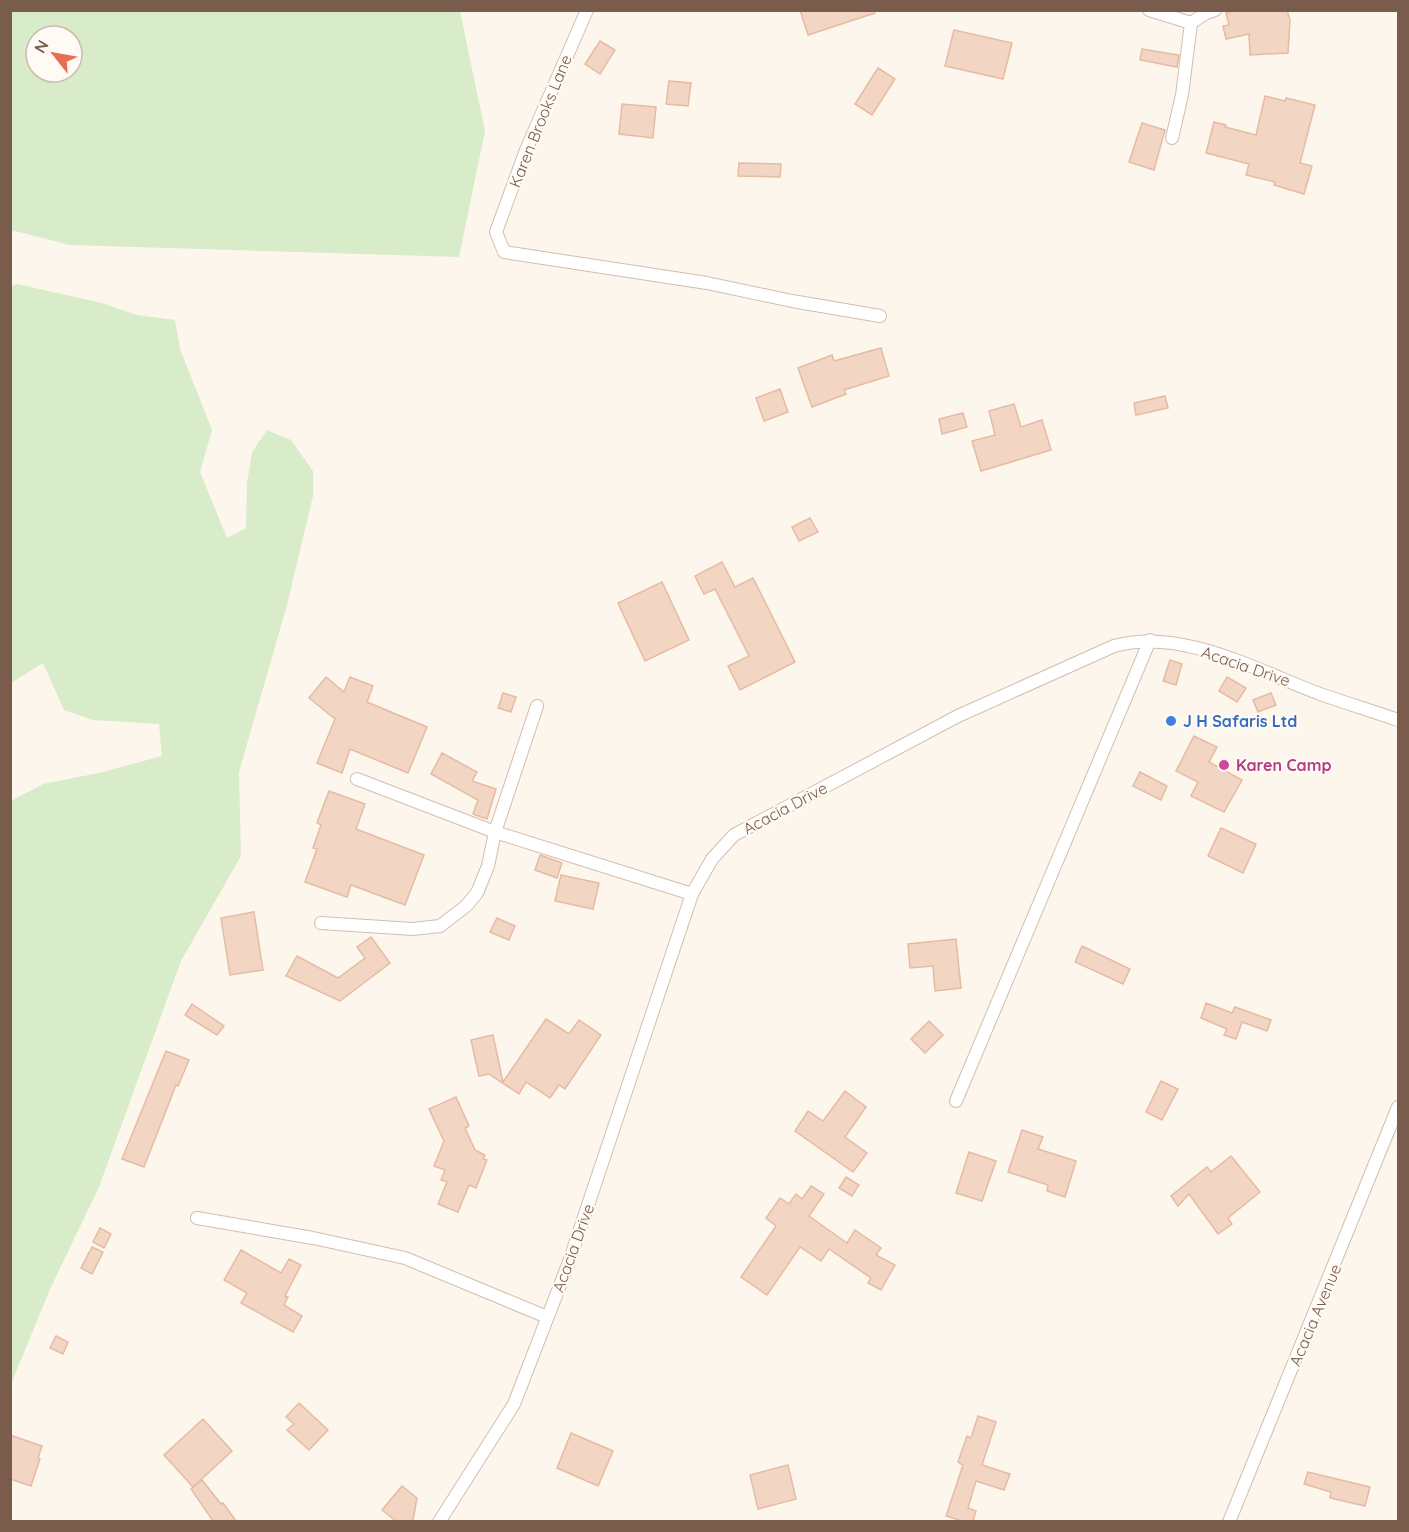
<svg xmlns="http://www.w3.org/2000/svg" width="1409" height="1532" font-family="Quicksand,sans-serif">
  <rect width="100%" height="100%" fill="#fdf6ec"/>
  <g fill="#d8ecc9" fill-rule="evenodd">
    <path d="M10,11H460L485,131L459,257L70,245L11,230ZM36,36H72V72H36Z"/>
    <path d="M17,284L102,303L137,315L175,320L180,349L212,430L200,472L227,538L246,528L247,483L252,452L267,430L291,440L313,471V496L287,605L239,772L241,856L181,961L99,1187L51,1287L11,1384V801L43,784L99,773L162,756L159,724L93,720L64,710L43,663L11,683L10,287Z"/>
  </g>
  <g fill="#f3d5c3" stroke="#e6bba3" stroke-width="1.5">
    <path d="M800,10H874L875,13L808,35Z"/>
    <path d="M1237,10H1287L1290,20L1288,53L1250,55L1249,34L1226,39L1223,26L1229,25L1226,13Z"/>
    <path d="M954,30L1012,43L1003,79L945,66Z"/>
    <path d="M600,41L615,50L600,74L585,64Z"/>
    <path d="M1142,49L1179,55L1177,67L1140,60Z"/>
    <path d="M878,68L895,79L872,115L855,104Z"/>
    <path d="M669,81L691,83L688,106L666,104Z"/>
    <path d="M1265,96L1285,101L1286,98L1315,105L1300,163L1312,166L1304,194L1274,185L1275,182L1246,175L1249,164L1206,153L1214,122L1226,125L1225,127L1256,135Z"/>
    <path d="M622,104L656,107L653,138L619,134Z"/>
    <path d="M1142,123L1165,130L1154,170L1129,162Z"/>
    <path d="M739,163L781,164L780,177L738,176Z"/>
    <path d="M881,348L889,376L844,390L846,394L812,407L798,368L832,355L834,361Z"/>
    <path d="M780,389L788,412L764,421L756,398Z"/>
    <path d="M1165,396L1168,408L1136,415L1134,403Z"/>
    <path d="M1014,404L1021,427L1042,420L1051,450L981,471L972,441L995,435L989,411Z"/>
    <path d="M963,413L967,427L942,434L939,419Z"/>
    <path d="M810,518L818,532L799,541L792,527Z"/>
    <path d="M722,562L735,587L753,578L795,662L740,690L728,666L749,656L715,589L704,594L695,576Z"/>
    <path d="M662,582L689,640L645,661L618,603Z"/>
    <path d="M1170,660L1182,664L1176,685L1163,681Z"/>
    <path d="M326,677L344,692L350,677L373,686L367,702L427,727L408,773L350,749L342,773L317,763L335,719L309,698Z"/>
    <path d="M1227,677L1246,688L1237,702L1219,691Z"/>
    <path d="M503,693L516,697L511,712L498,708Z"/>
    <path d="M1271,693L1276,705L1258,712L1253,700Z"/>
    <path d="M1194,736L1217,747L1209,762L1242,780L1224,812L1191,796L1198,782L1176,771Z"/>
    <path d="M442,753L477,772L472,781L496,789L487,819L473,814L478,800L431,774Z"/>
    <path d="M1140,772L1167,786L1161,800L1133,786Z"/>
    <path d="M329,791L365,804L356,829L424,855L405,905L351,885L347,897L305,882L317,849L313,848L321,825L317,823Z"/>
    <path d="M1221,828L1256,844L1243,873L1208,856Z"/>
    <path d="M540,855L562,863L557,878L535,870Z"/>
    <path d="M561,875L599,883L593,909L555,901Z"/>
    <path d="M254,912L263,970L230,975L221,918Z"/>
    <path d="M497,918L515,926L509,940L490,932Z"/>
    <path d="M371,937L390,963L340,1001L286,976L297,956L338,978L365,958L357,947Z"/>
    <path d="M956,939L961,988L935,991L933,966L910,968L908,944Z"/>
    <path d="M1082,946L1130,969L1123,984L1075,962Z"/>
    <path d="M1206,1003L1232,1013L1235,1007L1271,1020L1267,1031L1242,1022L1236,1039L1224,1035L1227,1029L1201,1018Z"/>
    <path d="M192,1004L224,1026L217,1035L185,1015Z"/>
    <path d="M546,1019L569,1034L579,1020L601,1035L565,1089L559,1085L550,1098L526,1082L519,1094L489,1074L479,1076L471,1040L493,1035L503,1082Z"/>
    <path d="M929,1021L943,1035L925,1053L911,1039Z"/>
    <path d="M166,1051L189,1060L178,1086L176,1085L144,1167L122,1159Z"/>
    <path d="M1161,1081L1178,1089L1162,1120L1146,1112Z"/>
    <path d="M845,1091L866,1107L845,1137L867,1153L853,1172L795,1131L808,1111L823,1121Z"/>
    <path d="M456,1097L469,1126L465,1128L475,1150L485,1155L483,1159L487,1160L476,1188L469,1185L458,1212L438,1204L447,1182L441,1180L445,1170L434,1166L444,1141L429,1109Z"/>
    <path d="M1022,1130L1043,1137L1038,1149L1076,1161L1065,1197L1047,1191L1048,1185L1008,1172Z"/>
    <path d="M969,1152L996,1161L982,1201L956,1193Z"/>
    <path d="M1231,1156L1260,1192L1228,1218L1232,1224L1218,1234L1189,1194L1178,1206L1171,1196L1207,1167L1211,1172Z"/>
    <path d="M846,1177L859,1185L852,1196L839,1188Z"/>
    <path d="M811,1186L824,1194L809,1216L847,1243L855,1230L881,1248L876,1255L895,1265L881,1290L868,1283L871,1278L829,1249L821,1261L800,1247L767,1295L741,1277L776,1226L766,1218L780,1198L789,1204L796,1194L802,1199Z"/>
    <path d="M100,1228L111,1234L104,1248L93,1242Z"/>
    <path d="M92,1247L103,1252L92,1274L81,1268Z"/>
    <path d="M241,1250L281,1273L289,1259L301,1265L285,1296L288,1297L284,1305L302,1316L293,1332L241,1303L247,1293L224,1280Z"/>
    <path d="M56,1336L68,1342L63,1354L50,1348Z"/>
    <path d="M299,1403L328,1430L309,1450L287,1430L294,1424L286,1417Z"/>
    <path d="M978,1416L996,1422L982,1465L1010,1474L1004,1490L976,1481L968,1508L976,1511L973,1521H962L946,1516L963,1465L958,1462L967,1436L971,1438Z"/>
    <path d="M203,1419L232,1451L193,1487L164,1455Z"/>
    <path d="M571,1433L613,1451L598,1486L557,1468Z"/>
    <path d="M10,1435L42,1446L38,1458L40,1459L31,1486L10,1479Z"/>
    <path d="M788,1465L796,1499L758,1509L750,1475Z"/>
    <path d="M1308,1472L1370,1487L1365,1506L1330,1498L1331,1492L1304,1484Z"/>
    <path d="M202,1480L221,1504L223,1503L236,1521H213L191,1489Z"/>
    <path d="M402,1486L417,1498L413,1521H396L382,1510Z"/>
  </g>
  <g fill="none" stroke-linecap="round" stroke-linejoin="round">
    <g stroke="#d1beb0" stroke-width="14">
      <g id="street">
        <path d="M587,10L526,150L496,232L504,252L707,283L792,301L880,316"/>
        <path d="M1149,10L1191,23L1206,13L1215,10"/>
        <path d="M1172,138L1182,95L1191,23"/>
        <path d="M357,779L495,832L692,894"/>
        <path d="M321,923L413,929L440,926L466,906L477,893L488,866L495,832L537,706"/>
        <path d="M956,1101L1150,640"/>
        <path d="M197,1218L313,1238L405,1258L547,1317"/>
        <path d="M439,1522L514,1404L569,1262L692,894L712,859L734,835L958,716L1114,646C1181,627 1258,671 1320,694C1346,703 1372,711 1398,720"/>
        <path d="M1229,1522L1398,1107"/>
      </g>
    </g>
    <use href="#street" stroke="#fff" stroke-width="12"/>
  </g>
  <circle fill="#3f7fe0" stroke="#fffaf3" stroke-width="2" cx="1171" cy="721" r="6"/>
  <circle fill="#d1479c" stroke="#fffaf3" stroke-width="2" cx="1224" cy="765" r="6"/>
  <g text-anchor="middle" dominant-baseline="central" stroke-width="4.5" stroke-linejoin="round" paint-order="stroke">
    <g font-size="16" fill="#7a5c4d" stroke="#fffaf3">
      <text transform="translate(540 121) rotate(-68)">Karen Brooks Lane</text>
      <text transform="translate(1246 666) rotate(19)">Acacia Drive</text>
      <text transform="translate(785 808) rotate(-28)">Acacia Drive</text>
      <text transform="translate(573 1248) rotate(-70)">Acacia Drive</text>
      <text transform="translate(1315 1315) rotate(-67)">Acacia Avenue</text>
    </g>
    <g font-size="16" font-weight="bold" fill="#366cbe" stroke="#fffaf3" text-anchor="start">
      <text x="1183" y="721">J H Safaris Ltd</text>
    </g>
    <g font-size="16" font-weight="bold" fill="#b23c85" stroke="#fffaf3" text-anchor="start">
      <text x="1236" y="765">Karen Camp</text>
    </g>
  </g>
  <rect width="1409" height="1532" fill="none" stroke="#7a5c4d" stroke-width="24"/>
  <g transform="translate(54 54) rotate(301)"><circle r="28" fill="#fffaf3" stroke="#cabbb1" stroke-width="1.5"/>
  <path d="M0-4.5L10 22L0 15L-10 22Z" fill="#e76f51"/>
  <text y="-9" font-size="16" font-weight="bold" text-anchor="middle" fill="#7a5c4d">N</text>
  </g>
</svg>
